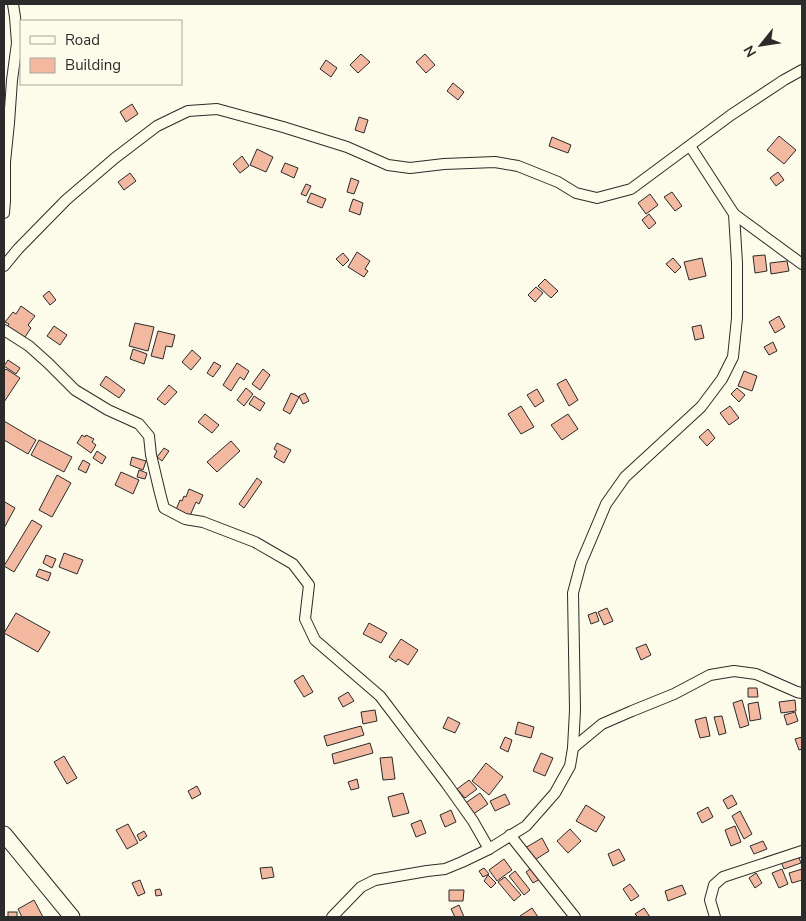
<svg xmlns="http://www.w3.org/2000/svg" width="806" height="921" font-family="'Nunito Sans',sans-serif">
  <rect width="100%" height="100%" fill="#fdfbea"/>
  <g fill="#f2b8a0" stroke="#2b2b2b">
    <path d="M361,54L370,62L358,73L350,65Z"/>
    <path d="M425,54L435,65L426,73L416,62Z"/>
    <path d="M326,60L337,68L331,77L320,69Z"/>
    <path d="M453,83L464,92L458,100L447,91Z"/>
    <path d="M132,104L138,114L126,122L120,112Z"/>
    <path d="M359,117L368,120L364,133L355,130Z"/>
    <path d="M779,136L796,150L784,164L767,150Z"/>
    <path d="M552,137L571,145L568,153L549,146Z"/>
    <path d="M257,149L273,157L266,172L250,165Z"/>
    <path d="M242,156L249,166L240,173L233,164Z"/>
    <path d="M285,163L298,168L294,178L281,172Z"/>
    <path d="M778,172L784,180L776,186L770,178Z"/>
    <path d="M130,173L136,181L124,190L118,182Z"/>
    <path d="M351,178L359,181L354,194L347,192Z"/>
    <path d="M306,184L311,186L306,196L301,194Z"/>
    <path d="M672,192L682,206L675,211L664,197Z"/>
    <path d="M311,193L326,199L322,208L307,202Z"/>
    <path d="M650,194L658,205L646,214L638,203Z"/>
    <path d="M353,199L363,203L360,215L349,211Z"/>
    <path d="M649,214L656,223L649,229L642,220Z"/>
    <path d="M357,252L370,261L365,269L368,271L364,277L348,267Z"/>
    <path d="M343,253L349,260L343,266L336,259Z"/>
    <path d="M765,255L767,271L755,273L753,256Z"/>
    <path d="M673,258L681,267L675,273L666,264Z"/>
    <path d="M702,258L706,276L689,280L684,262Z"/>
    <path d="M787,261L789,271L771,274L770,263Z"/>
    <path d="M545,279L558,291L551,298L538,286Z"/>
    <path d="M536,287L543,293L535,302L528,295Z"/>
    <path d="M49,291L56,300L50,305L43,296Z"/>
    <path d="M21,306L35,316L28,325L31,328L23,340L6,328L9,324L5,322L13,312L16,314Z"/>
    <path d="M779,316L785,327L775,333L769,322Z"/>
    <path d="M135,323L154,327L148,351L129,346Z"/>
    <path d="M701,325L704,338L695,340L692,327Z"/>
    <path d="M54,326L67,335L60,345L47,336Z"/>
    <path d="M158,331L175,335L172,347L166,346L163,359L151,356Z"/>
    <path d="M773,342L777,351L769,355L764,347Z"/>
    <path d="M133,349L147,354L144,364L130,359Z"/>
    <path d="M192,350L201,358L191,370L182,362Z"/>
    <path d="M8,360L20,368L16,374L4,366Z"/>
    <path d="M214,362L221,366L213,377L207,373Z"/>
    <path d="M237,363L249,371L244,380L240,377L231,391L223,385Z"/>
    <path d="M6,369L20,378L4,402V371Z"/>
    <path d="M263,369L270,375L260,390L252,384Z"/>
    <path d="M744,371L757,376L752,391L738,386Z"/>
    <path d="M106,376L125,390L119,398L100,385Z"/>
    <path d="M566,379L578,400L569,406L557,384Z"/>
    <path d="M169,385L177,392L165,405L157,399Z"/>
    <path d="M246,388L253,394L244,406L237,400Z"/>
    <path d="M737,388L745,395L739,402L731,394Z"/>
    <path d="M537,389L544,401L535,407L527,395Z"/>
    <path d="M291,393L299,397L290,414L283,410Z"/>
    <path d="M305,393L309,401L303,404L299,396Z"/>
    <path d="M254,396L265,403L260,411L249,404Z"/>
    <path d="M521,406L534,427L521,434L508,414Z"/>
    <path d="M730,406L739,418L729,425L720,413Z"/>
    <path d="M205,414L219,425L212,433L198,422Z"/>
    <path d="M568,414L578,429L562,440L551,425Z"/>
    <path d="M4,421L36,440L28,454L4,440Z"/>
    <path d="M708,429L715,438L707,446L699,437Z"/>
    <path d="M82,435L85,437L86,435L94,439L92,442L96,445L91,453L77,443Z"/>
    <path d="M39,440L72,457L64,472L31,455Z"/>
    <path d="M231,441L240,451L217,472L207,462Z"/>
    <path d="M277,443L291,450L284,463L274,457L277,451L274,449Z"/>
    <path d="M164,448L169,451L162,461L157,457Z"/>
    <path d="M97,451L106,457L102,464L93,458Z"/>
    <path d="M132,457L146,461L143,470L130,465Z"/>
    <path d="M83,460L90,464L86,473L78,469Z"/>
    <path d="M139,470L147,473L145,479L137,477Z"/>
    <path d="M121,472L139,480L133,494L115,485Z"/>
    <path d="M57,475L71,483L52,517L39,510Z"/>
    <path d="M257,478L262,482L244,508L239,504Z"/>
    <path d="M189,489L203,495L199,504L196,502L189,518L175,512L180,500L182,501L184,496L186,497Z"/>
    <path d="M5,502L15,508L4,528V503Z"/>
    <path d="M32,520L42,526L14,572L4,566Z"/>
    <path d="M64,553L83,560L77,574L59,567Z"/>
    <path d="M46,555L56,559L52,568L43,563Z"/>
    <path d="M39,569L51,573L48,581L36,576Z"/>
    <path d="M607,608L613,621L604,625L598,612Z"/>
    <path d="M596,612L599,621L591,624L588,615Z"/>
    <path d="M16,613L50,632L38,652L4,633Z"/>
    <path d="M369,623L387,633L381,643L363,634Z"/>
    <path d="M401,639L418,650L408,665L398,659L396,662L389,657Z"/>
    <path d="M646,644L651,655L641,660L636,648Z"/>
    <path d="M303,675L313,692L304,697L294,681Z"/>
    <path d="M748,688H757L758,697H748Z"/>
    <path d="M348,692L354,701L343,707L338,698Z"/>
    <path d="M742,700L749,725L740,728L733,703Z"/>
    <path d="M795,700L796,711L781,713L779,702Z"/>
    <path d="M758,702L761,719L750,721L748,704Z"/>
    <path d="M375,710L377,721L363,724L361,712Z"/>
    <path d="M795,712L798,721L787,725L784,715Z"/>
    <path d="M722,716L726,733L719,735L714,717Z"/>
    <path d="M448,717L460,723L455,733L443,728Z"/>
    <path d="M706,717L710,736L700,738L695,720Z"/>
    <path d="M518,722L534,727L531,738L515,734Z"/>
    <path d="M361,726L364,735L327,746L324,736Z"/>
    <path d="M505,737L512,740L508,752L500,748Z"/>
    <path d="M802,737V749L799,750L795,739Z"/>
    <path d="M370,743L373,753L334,764L332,754Z"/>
    <path d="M541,753L553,758L545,776L533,771Z"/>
    <path d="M64,756L77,778L67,784L54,762Z"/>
    <path d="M392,757L395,779L383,780L380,758Z"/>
    <path d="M486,763L503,777L489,795L472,781Z"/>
    <path d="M357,779L359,788L351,790L348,782Z"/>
    <path d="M469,780L477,789L465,798L457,789Z"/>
    <path d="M197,786L201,794L192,799L188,791Z"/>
    <path d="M403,793L409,813L393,817L388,797Z"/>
    <path d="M480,793L488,804L472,815L464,804Z"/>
    <path d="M505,794L510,804L495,811L490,801Z"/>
    <path d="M732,795L737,804L728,809L723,800Z"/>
    <path d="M586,805L605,817L596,832L576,821Z"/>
    <path d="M708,807L713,817L702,823L697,813Z"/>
    <path d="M451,810L456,822L445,827L440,815Z"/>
    <path d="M740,811L752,834L744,839L732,816Z"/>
    <path d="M421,820L426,833L416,837L411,824Z"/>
    <path d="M128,824L138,843L127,849L116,830Z"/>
    <path d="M735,826L741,842L731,846L725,830Z"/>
    <path d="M570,829L581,841L568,853L557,841Z"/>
    <path d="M144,831L147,836L140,841L137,835Z"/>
    <path d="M542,838L549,851L533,861L525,848Z"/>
    <path d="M763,841L767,849L754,854L750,846Z"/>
    <path d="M619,849L625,860L613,866L608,854Z"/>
    <path d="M798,855L801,863L784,869L781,862Z"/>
    <path d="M504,859L512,870L497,881L489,870Z"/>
    <path d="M272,867L274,877L262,879L260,868Z"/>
    <path d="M533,867L540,879L533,883L526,872Z"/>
    <path d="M484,868L489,874L483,877L479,871Z"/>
    <path d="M782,869L788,884L779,888L772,873Z"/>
    <path d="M802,869V880L792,883L789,873Z"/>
    <path d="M515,871L530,890L524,895L509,876Z"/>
    <path d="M756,873L762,883L755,888L749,878Z"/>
    <path d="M488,875L496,883L491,888L484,881Z"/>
    <path d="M505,877L521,895L514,901L498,882Z"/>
    <path d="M140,880L145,893L138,896L132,883Z"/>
    <path d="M630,884L639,896L631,901L623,889Z"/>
    <path d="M682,885L686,894L668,901L665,891Z"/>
    <path d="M160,889L162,895L156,896L155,890Z"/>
    <path d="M449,890H464L463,901H449Z"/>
    <path d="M34,900L43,917H22L18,909Z"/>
    <path d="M459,905L464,917H455L451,909Z"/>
    <path d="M532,908L538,917H521L520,916Z"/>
    <path d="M644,908L650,917H638L635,914Z"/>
    <rect x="8" y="912" width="9" height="5"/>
  </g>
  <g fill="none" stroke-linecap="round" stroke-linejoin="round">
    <g stroke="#2b2b2b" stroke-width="12">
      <g id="street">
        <path d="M4,213L5,201V162L9,123L12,80L17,43L15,17L13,4"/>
        <path d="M734,214L802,264"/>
        <path d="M4,266L18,249L66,200L115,158L157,126L188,111L217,109L283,127L347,147L388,165L410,168L444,164L495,162L518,166L558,182L576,193L597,198L631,189L731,115L784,80L802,70"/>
        <path d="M4,330L29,346L48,363L75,390L108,410L139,424L149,436L151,455L160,493L164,508L185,519L203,522L255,542L293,564L309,585L305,619L315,640L380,696L446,783L473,821L489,849"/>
        <path d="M573,748L602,724L632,711L674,694L710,675L734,671L756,674L797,692L802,693"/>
        <path d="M510,835L575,917"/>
        <path d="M332,917L361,887L375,880L427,871L445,869L462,862L489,849L526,826L555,793L570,766L573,748L575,710L573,593L581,563L606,504L625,477L701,407L722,379L733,357L737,318V263L734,214L690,146"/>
        <path d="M715,917L710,900L714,885L723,877L802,851"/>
      </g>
    </g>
    <g stroke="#2b2b2b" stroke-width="17">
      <path id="primary" d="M4,834L72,917"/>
    </g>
    <use href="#street" stroke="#fdfbea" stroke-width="10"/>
    <use href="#primary" stroke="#fdfbea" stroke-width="15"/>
  </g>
  <rect width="806" height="921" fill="none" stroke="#2b2b2b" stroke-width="10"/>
  <rect x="20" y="20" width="162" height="65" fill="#fdfbea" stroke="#a9a89e"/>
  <rect x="30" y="36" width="25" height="8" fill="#fdfbea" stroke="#a9a89e"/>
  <text x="65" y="45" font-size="15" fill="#2b2b2b">Road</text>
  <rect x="30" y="58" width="25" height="15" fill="#f2b8a0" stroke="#a9a89e"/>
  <text x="65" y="70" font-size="15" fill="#2b2b2b">Building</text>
  <g transform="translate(761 45) rotate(240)" stroke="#fdfbea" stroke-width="4" paint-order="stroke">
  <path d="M0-4L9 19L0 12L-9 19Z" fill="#2b2b2b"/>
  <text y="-8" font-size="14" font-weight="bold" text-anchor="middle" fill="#2b2b2b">N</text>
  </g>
</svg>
